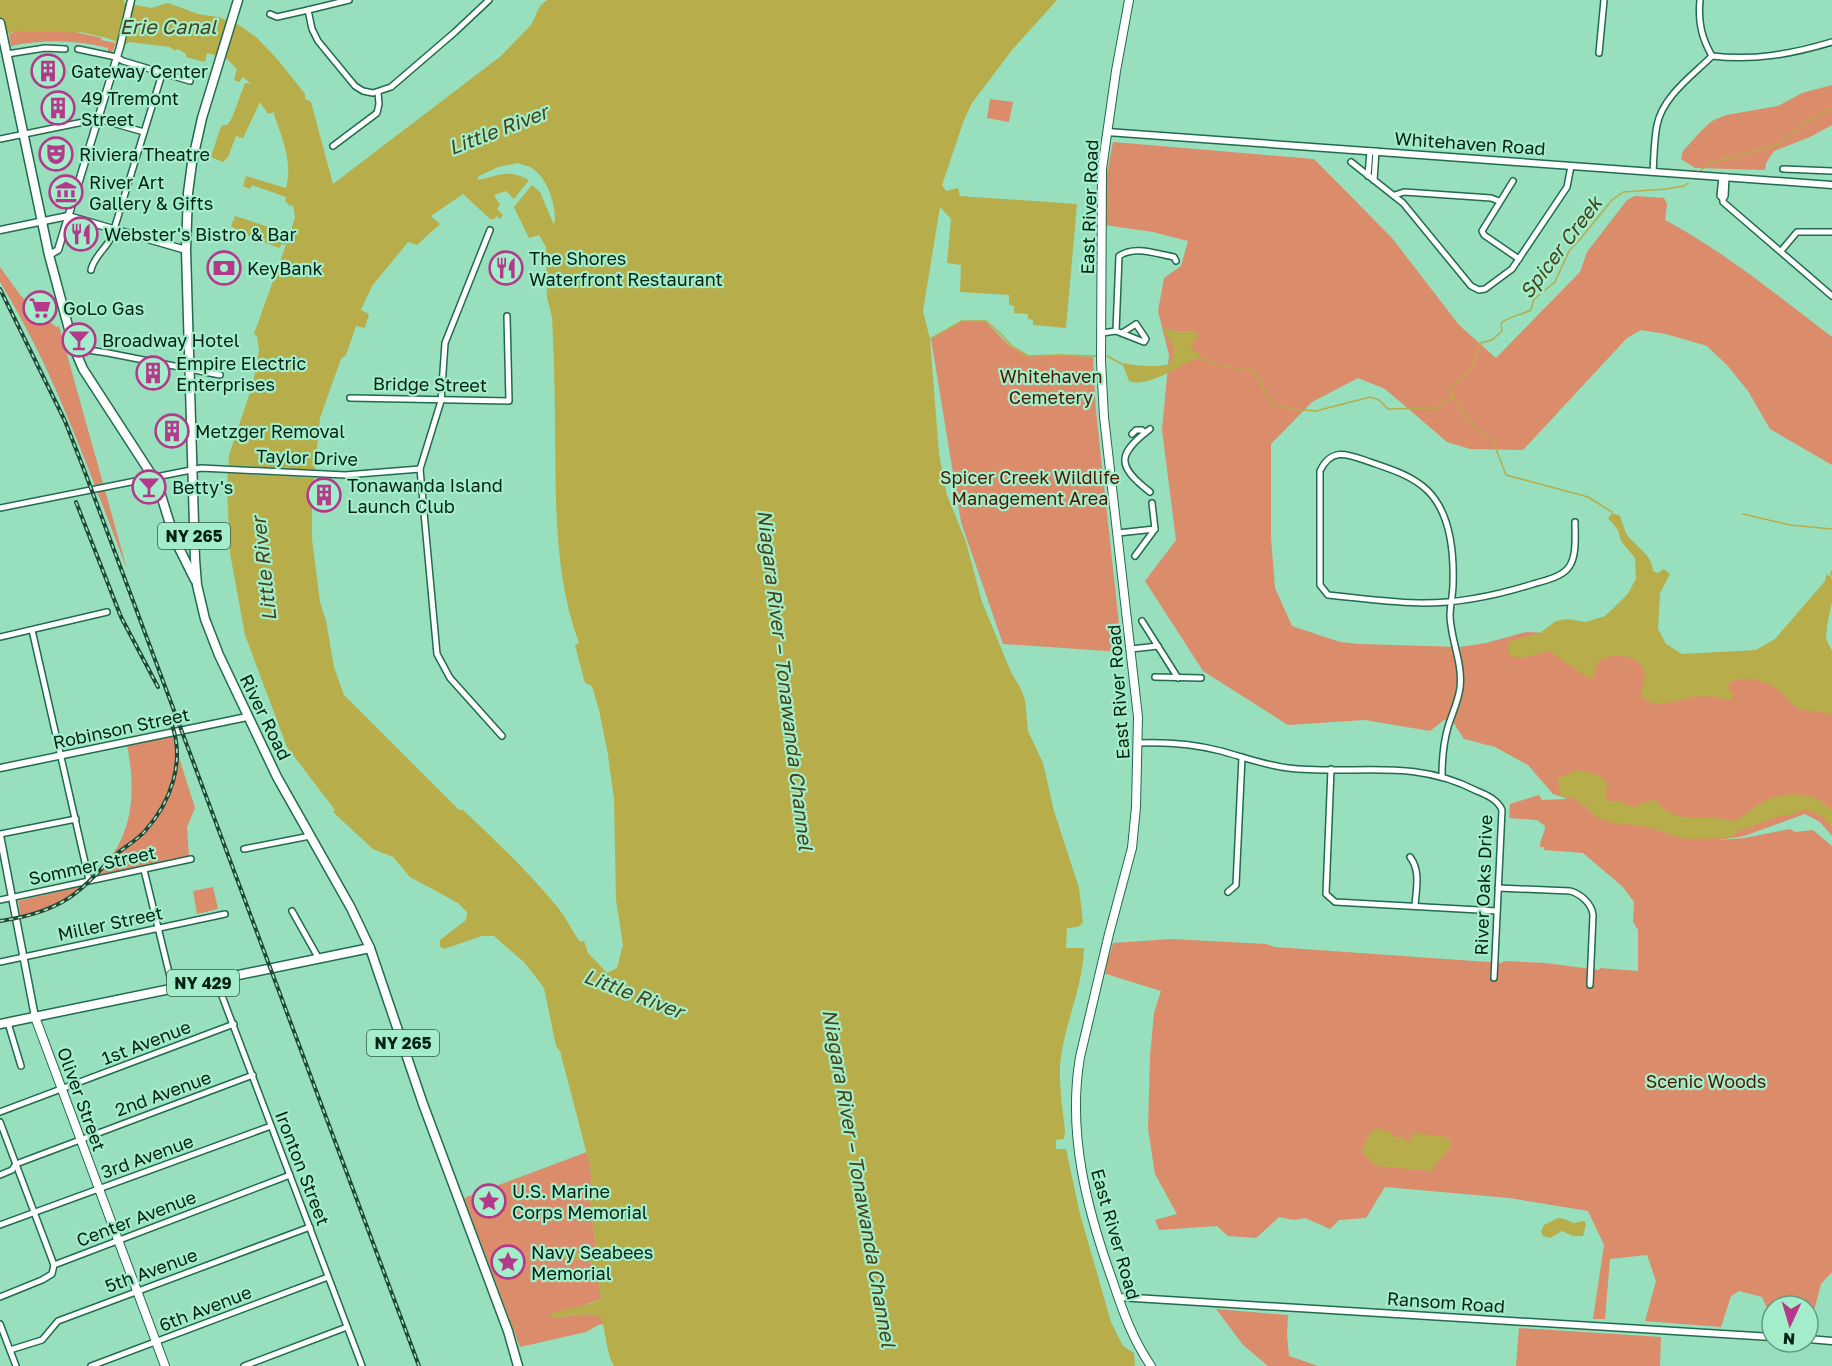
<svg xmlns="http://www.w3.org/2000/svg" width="1832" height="1366" font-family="'Golos Text',sans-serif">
  <rect width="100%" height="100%" fill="#97dfbd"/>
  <g fill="#db8c6b">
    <path d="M17,31L75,32L102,38L101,40L116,43L112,53L108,52V48C77,40 44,39 11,46L9,34Z"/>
    <path d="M1832,85V125L1810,137L1774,151L1766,163L1765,170L1695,168L1681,159L1683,151L1702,130L1712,121L1726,115L1778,106L1802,93Z"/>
    <path d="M990,99L1013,102L1009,122L987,118Z"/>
    <path d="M1113,142L1314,159L1392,238L1459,325L1496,358L1580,272L1587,252L1627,200L1635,196L1664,198L1667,204L1665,220C1725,252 1778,296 1832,337V465L1770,429L1748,391L1727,365L1707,346L1666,334L1641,330L1627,338L1523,450L1470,449L1447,442L1385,389L1358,378L1312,402L1271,444V538L1275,588L1292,626L1340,642L1359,644L1460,647L1486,643L1526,632L1592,635L1688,660L1832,664V836L1820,822L1805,814L1744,836L1719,840L1744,838L1790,829L1795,832L1813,830L1832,846V1272L1821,1284L1808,1333V1306H1772V1319L1762,1297L1739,1291L1731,1296L1721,1327L1645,1321L1656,1281L1647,1255L1610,1259L1605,1319H1593L1604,1245L1588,1211L1509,1198L1385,1187L1366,1218L1339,1220L1330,1229L1305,1218L1294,1220L1279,1217L1256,1238L1228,1236L1217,1226L1159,1230L1155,1220L1177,1214L1155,1174L1148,1129L1150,1056L1154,1013L1161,991L1103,973L1108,954H1110L1113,943L1172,939L1266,944L1275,947L1502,963L1503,961L1545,963L1599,970L1600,968L1638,971V930L1633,922L1634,902L1623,887L1583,853L1544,850V847H1540C1540,838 1545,834 1545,826L1537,820L1509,818L1510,804L1539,795L1542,800L1568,799L1553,794L1528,765L1495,747L1464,739L1453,722L1444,720L1430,731L1365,720L1288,725L1203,671L1145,581L1176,540L1162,430L1169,355L1158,311L1164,278L1181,266L1188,241L1153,232L1105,225L1106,178Z"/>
    <path d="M0,267L21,296L56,327L59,326L127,569C89,471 55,372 0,282Z"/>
    <path d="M962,321H985L1011,347L1027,356L1059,355L1093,357L1096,411L1122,652L1003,644L961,522L931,339Z"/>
    <path d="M170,729L195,808L187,827L189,857L96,878C104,866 114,854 120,842C136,809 133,774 126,739Z"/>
    <path d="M87,885C65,905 50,912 21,919L18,901Z"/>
    <path d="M213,887L218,909L197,914L193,891Z"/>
    <path d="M587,1152L590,1166L593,1196L590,1198L596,1249L565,1252L564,1259L588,1260L597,1269L601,1299L551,1317C568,1318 584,1311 600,1316L604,1324L598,1325L586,1332L520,1347L464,1198Z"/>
    <path d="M1216,1309L1288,1315L1287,1335L1289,1356L1318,1366H1268L1243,1345Z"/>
    <path d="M1519,1328L1661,1337L1660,1366H1516Z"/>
  </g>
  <g fill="#b7ad4b" fill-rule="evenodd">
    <path d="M0,0H125L123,1L125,3L151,8L168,3L198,14L218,17L239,25L256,37L278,60L305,94V99L311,102L333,184L501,56L531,25L540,6L547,0H1057L1012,50L972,103L964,120L942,185L946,191L958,188L960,196L1077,204L1066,328L1033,325V320L1028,319V314L1014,313V306L1009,305V295L960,292L961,265L947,263L951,219L940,207L923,311L930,339L939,454L947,495L966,542L982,602L1011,672L1021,689L1025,700L1028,731L1043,763L1054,811L1079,888L1083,922L1078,927L1067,928L1066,948H1084C1083,989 1063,1026 1060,1066C1059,1087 1063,1110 1065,1131L1064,1139L1056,1140V1149H1066L1080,1214L1111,1322L1123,1346L1134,1353L1135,1366H614C605,1351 607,1332 600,1316C584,1312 567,1317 550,1318L552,1313L589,1304L601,1299L597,1269L588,1260L564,1259L565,1252L596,1249L590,1198L593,1195L590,1166L560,1051L556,1046L544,988L525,963L494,936H482L444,949L440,946V940L466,920L467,912L458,903L410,877L393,857L373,849L333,812L335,810L287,747L245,635L230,553L227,488L229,455L253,384L259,351L257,336L254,334L286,245L282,244L279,248L241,233L231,226L235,216L290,234L295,217L293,205L290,206L285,201L286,197L252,185L250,189L243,186L246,176L286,188C293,162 282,138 274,114L275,112L268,114L260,102L243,138L236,136L228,157L223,162L211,157L220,129L223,125H227L232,118L245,83L251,84L243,77L239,82L234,80L237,69L227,59L207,53L205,62L186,57V54L178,49L175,51L170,47L129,42L125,45L107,38L80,32L75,33V32L69,33L68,32L17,31L0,36ZM518,163C522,165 529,166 532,168C548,178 558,210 554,225L540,192L532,185L514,207L529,238L539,235L546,247L547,298L552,317C554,355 555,393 555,431C556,502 554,576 579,643L575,645L585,683L592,686L599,710L608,755L614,799L616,900L623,945L617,968L607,973L588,953L584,941L580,942C571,929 564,914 554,903C526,870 495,840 463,810H459L344,695L334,667L326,621L320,602L312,539V490L322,489V485H313L320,418L341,359L346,355L356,326L365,328L369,314L361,310L372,286L408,242L417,245L440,224L431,216L463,194L490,219H494L497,216L500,219L503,215L497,209L500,205L494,195L506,191L514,199L529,180C507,168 499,176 477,180L479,176L498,167Z"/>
    <path d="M1165,328L1174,331H1193L1197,333V337L1190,348L1199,353V357C1182,364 1147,389 1129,381L1123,365L1124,363C1134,366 1162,368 1171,363L1174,348L1164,331Z"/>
    <path d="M1612,513L1620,516C1622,522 1624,529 1627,535C1636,547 1652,554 1653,571L1658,573L1664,569L1670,574L1660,593L1658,629L1666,644L1682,654L1756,650L1775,639L1825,581L1827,574L1832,579V602L1827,626L1826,639L1832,651V716C1821,710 1811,712 1800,709C1791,706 1788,699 1782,693C1767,681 1747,673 1729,683L1728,688L1733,694L1732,700C1722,699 1712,696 1703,696C1683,696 1657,713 1641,696C1642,687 1646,679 1644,671C1639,653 1609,652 1597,663L1595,674L1591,678L1584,675L1549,651L1523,658L1510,656L1508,648L1510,641L1540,633L1556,621L1567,619L1586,622L1605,616L1627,595L1636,579L1635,558L1621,541L1618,530L1608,518Z"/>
    <path d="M1578,770L1599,775L1607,783L1606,797L1609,801H1620L1633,807L1654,799C1661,806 1666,812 1676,815C1689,820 1705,815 1718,818C1724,819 1731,822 1736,820C1745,816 1751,809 1759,804C1781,790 1815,790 1832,810V827L1823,817L1806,809L1789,815H1782L1737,832L1729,838L1685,839L1647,827L1608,822L1594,815L1576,799L1571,797L1560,796L1558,778Z"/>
    <path d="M1378,1129L1390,1132L1395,1137H1404L1406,1142H1409L1413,1133L1446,1137L1452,1144L1431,1171L1376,1166L1361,1151L1371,1131Z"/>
    <path d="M1558,1218L1565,1219L1573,1223L1584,1221L1586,1224L1583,1236H1573L1562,1231L1550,1238L1543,1236L1541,1232L1544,1225Z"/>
  </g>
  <path fill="#97dfbd" d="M225,465L317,470V478L225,473Z"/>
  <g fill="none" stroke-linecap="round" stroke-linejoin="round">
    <g stroke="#b7ad4b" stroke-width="1.5">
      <path d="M1699,172L1708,164L1779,144L1801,125L1832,108"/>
      <path d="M930,339L962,321H986L1000,333L1012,346L1028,356L1059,355L1096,356"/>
      <path d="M1107,356L1124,365"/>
      <path d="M1199,357L1216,365L1254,371L1262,383L1265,393L1273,404L1290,409L1316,411L1370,397L1379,400L1388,409L1436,408L1453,397L1450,388L1471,370L1481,343L1492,340L1502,331L1501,323C1510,316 1521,315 1531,310L1534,299L1555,282L1569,251L1581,238L1612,200L1623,192L1666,189L1684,186L1688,183"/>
      <path d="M1453,397L1470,423L1493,441L1506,475L1588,497L1612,512"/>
      <path d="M1743,514L1790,525L1832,529"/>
      <path d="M1830,578L1832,571"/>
    </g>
    <g stroke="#216b4e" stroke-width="8">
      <g id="minor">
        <path d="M349,0L308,10L312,29L318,41L355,86L363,91L373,93L391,87L455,32L489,0"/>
        <path d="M1700,0C1698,21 1701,37 1712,56C1754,61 1792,54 1832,42"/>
        <path d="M270,14L277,17L308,10"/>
        <path d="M78,49L116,57L123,61L190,81"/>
        <path d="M1599,53L1604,0"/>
        <path d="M7,54L45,48L65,49"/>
        <path d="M0,139L98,119L144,132"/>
        <path d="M333,146L377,113L379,104L378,93"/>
        <path d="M1351,162L1403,203L1471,286L1479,290L1485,289L1512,269L1567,187L1571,166"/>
        <path d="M1783,169L1832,171"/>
        <path d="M1653,172C1654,157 1654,140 1657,125C1663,96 1692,76 1712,56"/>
        <path d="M1368,176L1370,151"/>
        <path d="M1722,177L1720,196L1723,199L1725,196L1726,177"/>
        <path d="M1374,180L1376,151"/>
        <path d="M1513,181L1482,231L1484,235L1519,259"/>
        <path d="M1395,195L1404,192L1491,198L1499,201"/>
        <path d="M1723,199V202L1832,296"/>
        <path d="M490,230L445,343L441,401L420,469L437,654L450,678L502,736"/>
        <path d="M1781,251L1797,232H1832"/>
        <path d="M91,270C94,256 106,249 112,236L162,74"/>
        <path d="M1116,331L1119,256C1135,245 1156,254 1174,257L1176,261"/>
        <path d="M1102,333L1116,331L1144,342L1146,339L1136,324L1122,333"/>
        <path d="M74,348L108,353L220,375"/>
        <path d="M350,398L509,401L507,316"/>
        <path d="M1132,434L1136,430H1142L1145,433"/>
        <path d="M1150,492C1117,466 1116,455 1150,429"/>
        <path d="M0,508L201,468L345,475L420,469"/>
        <path d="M1118,533L1155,529"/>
        <path d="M1135,556L1155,529L1152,503"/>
        <path d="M1142,621L1178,678"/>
        <path d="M32,630L89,880"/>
        <path d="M0,637L107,612"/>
        <path d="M1131,649L1158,646"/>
        <path d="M1155,677L1201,678"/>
        <path d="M1139,743C1166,742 1194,744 1221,751C1243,757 1264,765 1288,768C1356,776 1411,757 1477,791C1487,795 1498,800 1502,810L1494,978"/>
        <path d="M1331,769L1326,894L1335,902L1497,911"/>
        <path d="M1442,777C1442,760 1443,744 1448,727C1452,714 1458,702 1460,688C1463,663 1451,641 1450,616C1450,605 1453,595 1453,584C1454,553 1451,513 1427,490C1411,475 1390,469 1370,462C1349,455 1332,446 1320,471V585L1328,595C1360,598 1393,603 1424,603C1461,603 1498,595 1533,584C1544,581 1562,577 1569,567C1577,556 1575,535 1575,522"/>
        <path d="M0,834L76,819"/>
        <path d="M244,849L310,836"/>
        <path d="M1410,857C1421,871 1416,889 1415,906"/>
        <path d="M144,870L173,989"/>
        <path d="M1498,888L1570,891C1581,894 1592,904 1593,915L1590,985"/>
        <path d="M1228,892L1236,885L1242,757"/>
        <path d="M0,900L191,859"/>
        <path d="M292,911L319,959"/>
        <path d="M0,962L225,914"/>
        <path d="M216,980L362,1366"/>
        <path d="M8,1023L21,1066"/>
        <path d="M0,1112L234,1024"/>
        <path d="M0,1122L54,1265"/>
        <path d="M0,1175L12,1170L16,1164L253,1075"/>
        <path d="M0,1225L271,1126"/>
        <path d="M0,1297L42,1280L52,1274L54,1265L290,1175"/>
        <path d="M0,1324L16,1366"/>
        <path d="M10,1350L42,1340L58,1321L310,1227"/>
        <path d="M91,1366L328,1277"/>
        <path d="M244,1366L347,1327"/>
      </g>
    </g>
    <g stroke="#216b4e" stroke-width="9">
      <g id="tertiary">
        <path d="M1107,132L1832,185"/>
        <path d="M0,230L68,216L186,250"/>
        <path d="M49,255L58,250L120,47L131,0"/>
        <path d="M0,768L247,717"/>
        <path d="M0,835L35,1017"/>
        <path d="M1118,1297L1772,1337"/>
        <path d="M1808,1339L1832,1341"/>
      </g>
    </g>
    <g stroke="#216b4e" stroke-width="10">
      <g id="secondary">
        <path d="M1129,0L1116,71L1102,169L1101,361L1104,417L1138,717L1136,807L1132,848L1109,934L1080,1057C1067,1134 1087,1210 1113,1282C1123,1312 1133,1340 1151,1366"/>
        <path d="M35,1017L165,1366"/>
      </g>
    </g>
    <g stroke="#216b4e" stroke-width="11">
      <g id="primary">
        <path d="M238,0L202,118L192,163L188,193L186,250L195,559L197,585L205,619L219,655L277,777L351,908L370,948L423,1104L508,1331L518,1366"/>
        <path d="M0,23L49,255L74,348L83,369L153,477L160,492L175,540L195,580"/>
        <path d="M0,1024L370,948"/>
      </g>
    </g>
    <use href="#minor" stroke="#fff" stroke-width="5"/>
    <use href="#tertiary" stroke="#fff" stroke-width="6"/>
    <use href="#secondary" stroke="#fff" stroke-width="8"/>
    <use href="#primary" stroke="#fff" stroke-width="8"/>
    <g stroke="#214837" stroke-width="4">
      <g id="rail">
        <path d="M0,289L65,421L83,467L419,1366"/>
        <path d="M76,502L121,617L158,687"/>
        <path d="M0,921C27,917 55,910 77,892C90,882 101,869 113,857C123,848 136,841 145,831C171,802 185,762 172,725"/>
      </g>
    </g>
    <use href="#rail" stroke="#a4edca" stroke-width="1.5" stroke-dasharray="4.5" stroke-linecap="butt"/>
  </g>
  <defs>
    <g id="building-ring" transform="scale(1.725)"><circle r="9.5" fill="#a4edca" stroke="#b4398b" stroke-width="1.5"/><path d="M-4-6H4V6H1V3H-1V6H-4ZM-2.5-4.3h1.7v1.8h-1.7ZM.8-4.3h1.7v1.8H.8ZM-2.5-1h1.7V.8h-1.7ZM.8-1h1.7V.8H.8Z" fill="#b4398b"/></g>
    <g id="theatre-ring" transform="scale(1.725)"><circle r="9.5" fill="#a4edca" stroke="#b4398b" stroke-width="1.5"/><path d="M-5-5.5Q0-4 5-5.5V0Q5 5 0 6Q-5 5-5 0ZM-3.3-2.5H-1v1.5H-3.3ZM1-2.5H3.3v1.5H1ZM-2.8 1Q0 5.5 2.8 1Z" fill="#b4398b"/></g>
    <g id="museum-ring" transform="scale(1.725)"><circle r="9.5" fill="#a4edca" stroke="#b4398b" stroke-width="1.5"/><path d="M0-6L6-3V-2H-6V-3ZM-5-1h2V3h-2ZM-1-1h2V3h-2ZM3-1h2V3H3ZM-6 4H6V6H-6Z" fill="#b4398b"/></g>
    <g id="restaurant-ring" transform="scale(1.725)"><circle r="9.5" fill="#a4edca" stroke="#b4398b" stroke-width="1.5"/><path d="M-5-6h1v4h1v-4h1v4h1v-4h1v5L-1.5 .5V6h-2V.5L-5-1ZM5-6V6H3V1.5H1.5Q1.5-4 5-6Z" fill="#b4398b"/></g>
    <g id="bank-ring" transform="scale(1.725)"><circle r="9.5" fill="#a4edca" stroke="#b4398b" stroke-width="1.5"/><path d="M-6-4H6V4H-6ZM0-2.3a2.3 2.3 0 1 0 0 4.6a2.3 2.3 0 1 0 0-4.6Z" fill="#b4398b"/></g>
    <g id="supermarket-ring" transform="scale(1.725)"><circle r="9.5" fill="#a4edca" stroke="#b4398b" stroke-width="1.5"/><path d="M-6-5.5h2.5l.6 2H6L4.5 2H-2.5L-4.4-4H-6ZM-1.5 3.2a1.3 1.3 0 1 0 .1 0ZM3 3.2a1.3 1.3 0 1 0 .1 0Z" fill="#b4398b"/></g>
    <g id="bar-ring" transform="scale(1.725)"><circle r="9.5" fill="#a4edca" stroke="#b4398b" stroke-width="1.5"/><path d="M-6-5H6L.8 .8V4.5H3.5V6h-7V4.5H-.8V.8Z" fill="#b4398b"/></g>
    <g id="sight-ring" transform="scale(1.725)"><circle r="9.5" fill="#a4edca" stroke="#b4398b" stroke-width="1.5"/><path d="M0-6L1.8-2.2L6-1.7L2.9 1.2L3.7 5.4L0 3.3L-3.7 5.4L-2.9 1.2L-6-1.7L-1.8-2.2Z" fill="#b4398b"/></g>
  </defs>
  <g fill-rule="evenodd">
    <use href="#building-ring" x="48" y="71"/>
    <use href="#building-ring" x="58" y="108"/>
    <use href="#theatre-ring" x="56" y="154"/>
    <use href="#museum-ring" x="66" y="192"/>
    <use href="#restaurant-ring" x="81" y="234"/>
    <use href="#bank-ring" x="224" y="268"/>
    <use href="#restaurant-ring" x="506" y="268"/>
    <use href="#supermarket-ring" x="40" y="308"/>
    <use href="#bar-ring" x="79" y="340"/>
    <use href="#building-ring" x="153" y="373"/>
    <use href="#building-ring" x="172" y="431"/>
    <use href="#bar-ring" x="149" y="487"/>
    <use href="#building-ring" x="324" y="495"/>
    <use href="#sight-ring" x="489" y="1201"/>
    <use href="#sight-ring" x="508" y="1262"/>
  </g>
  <g text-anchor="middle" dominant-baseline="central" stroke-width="4.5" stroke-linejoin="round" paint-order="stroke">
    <g fill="#a4edca" stroke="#335e4b" stroke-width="1.5">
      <rect x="158" y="523" width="72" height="26" rx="4.5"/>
      <rect x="167" y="970" width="72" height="26" rx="4.5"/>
      <rect x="367" y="1030" width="72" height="26" rx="4.5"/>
    </g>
    <g font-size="16" font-weight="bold" fill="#032115">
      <text x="194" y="536">NY 265</text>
      <text x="203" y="983">NY 429</text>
      <text x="403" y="1043">NY 265</text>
    </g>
    <g font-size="18" fill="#032115" stroke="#a4edca" text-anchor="start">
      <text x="71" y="71">Gateway Center</text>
      <text x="81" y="98">49 Tremont<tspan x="81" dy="21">Street</tspan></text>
      <text x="79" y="154">Riviera Theatre</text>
      <text x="89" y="182">River Art<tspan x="89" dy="21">Gallery &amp; Gifts</tspan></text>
      <text x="104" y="234">Webster's Bistro &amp; Bar</text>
      <text x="529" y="258">The Shores<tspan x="529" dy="21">Waterfront Restaurant</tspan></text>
      <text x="247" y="268">KeyBank</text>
      <text x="63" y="308">GoLo Gas</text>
      <text x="102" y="340">Broadway Hotel</text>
      <text x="176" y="363">Empire Electric<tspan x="176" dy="21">Enterprises</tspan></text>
      <text x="195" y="431">Metzger Removal</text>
      <text x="347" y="485">Tonawanda Island<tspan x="347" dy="21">Launch Club</tspan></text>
      <text x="172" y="487">Betty's</text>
      <text x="512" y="1191">U.S. Marine<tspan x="512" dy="21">Corps Memorial</tspan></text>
      <text x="531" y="1252">Navy Seabees<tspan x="531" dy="21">Memorial</tspan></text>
    </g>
    <g font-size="18" fill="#032115" stroke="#a4edca">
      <text transform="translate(1470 143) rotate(4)">Whitehaven Road</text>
      <text transform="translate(1089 207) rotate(-88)">East River Road</text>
      <text transform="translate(430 384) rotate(1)">Bridge Street</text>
      <text transform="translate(307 457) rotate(2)">Taylor Drive</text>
      <text transform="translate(1118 692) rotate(-94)">East River Road</text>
      <text transform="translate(266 717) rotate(64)">River Road</text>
      <text transform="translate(121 728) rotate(-12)">Robinson Street</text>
      <text transform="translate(92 865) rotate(-12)">Sommer Street</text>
      <text transform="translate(1483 885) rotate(-88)">River Oaks Drive</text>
      <text transform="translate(110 923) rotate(-12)">Miller Street</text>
      <text transform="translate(146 1042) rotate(-21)">1st Avenue</text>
      <text transform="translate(163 1093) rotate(-20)">2nd Avenue</text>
      <text transform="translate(82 1099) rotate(70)">Oliver Street</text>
      <text transform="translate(147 1156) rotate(-20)">3rd Avenue</text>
      <text transform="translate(303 1168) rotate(69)">Ironton Street</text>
      <text transform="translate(136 1218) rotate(-21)">Center Avenue</text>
      <text transform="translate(1116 1234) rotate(74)">East River Road</text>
      <text transform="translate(151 1270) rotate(-20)">5th Avenue</text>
      <text transform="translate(1446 1302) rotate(4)">Ransom Road</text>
      <text transform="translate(205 1308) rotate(-21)">6th Avenue</text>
    </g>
    <g font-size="18" fill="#4e1700" stroke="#a4edca">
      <text x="1051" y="376">Whitehaven<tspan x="1051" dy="21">Cemetery</tspan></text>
      <text x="1030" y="477">Spicer Creek Wildlife<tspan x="1030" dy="21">Management Area</tspan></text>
      <text x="1706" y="1081">Scenic Woods</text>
    </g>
    <g font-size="20" font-style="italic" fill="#454118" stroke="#a4edca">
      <text x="168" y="26">Erie Canal</text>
      <text transform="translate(498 129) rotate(-21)">Little River</text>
      <text transform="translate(1560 247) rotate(-53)">Spicer Creek</text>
      <text transform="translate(263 569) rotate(-96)">Little River</text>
      <text transform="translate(786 680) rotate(83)">Niagara River – Tonawanda Channel</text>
      <text transform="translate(634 993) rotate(21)">Little River</text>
      <text transform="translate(860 1178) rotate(80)">Niagara River – Tonawanda Channel</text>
    </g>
  </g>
  <g transform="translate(1790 1324) rotate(184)"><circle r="28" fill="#a4edca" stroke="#649b82" stroke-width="1.5"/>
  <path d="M0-4.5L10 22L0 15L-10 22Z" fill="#b4398b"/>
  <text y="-9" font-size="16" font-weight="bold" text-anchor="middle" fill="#032115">N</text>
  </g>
</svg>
